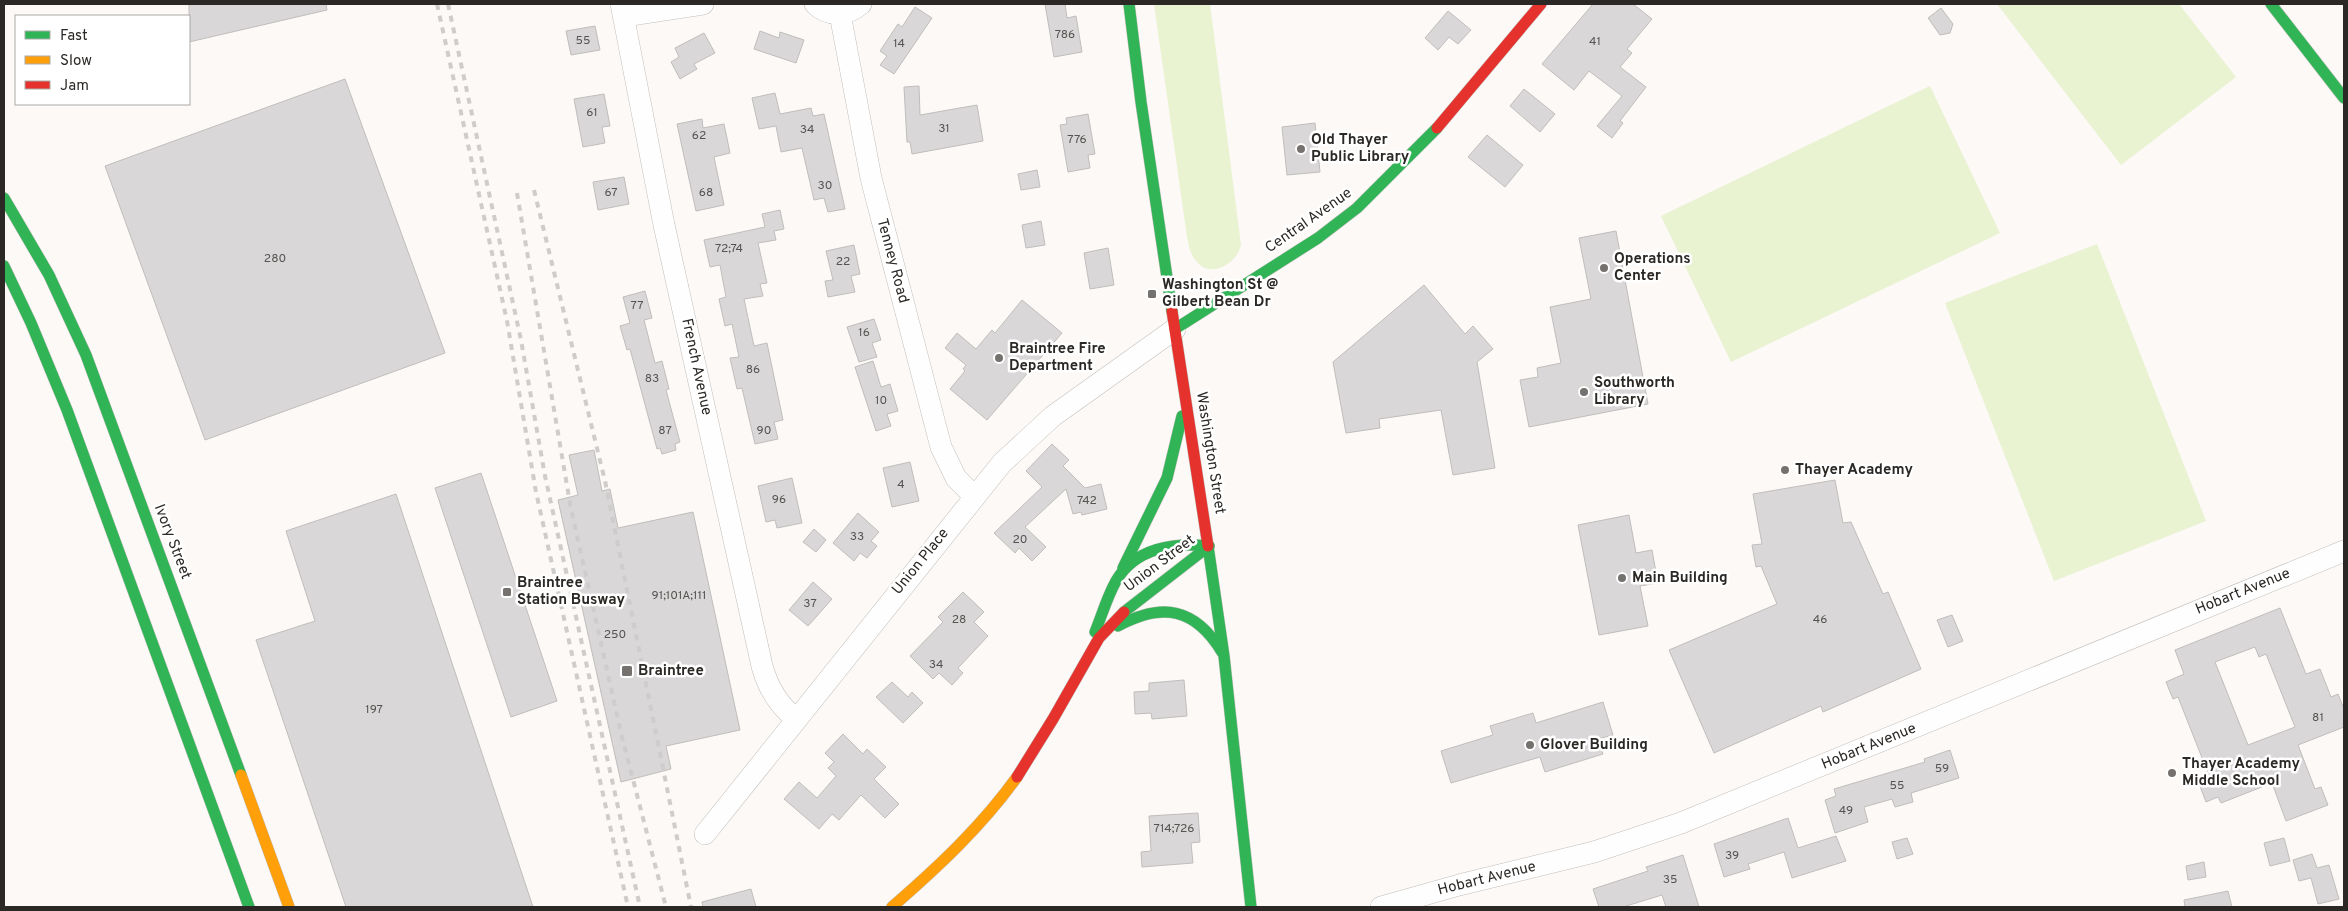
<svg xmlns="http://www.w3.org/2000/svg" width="2348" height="911" font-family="Overpass,sans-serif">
  <rect width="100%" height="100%" fill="#fcf9f6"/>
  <g fill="#e9f2d1">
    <path d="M1154,4H1210L1241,245C1237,263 1212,279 1197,262C1190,255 1189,246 1187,237Z"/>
    <path d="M1997,4H2179L2236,77L2121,165Z"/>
    <path d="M1930,86L2000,233L1731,362L1661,216Z"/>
    <path d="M2097,244L2206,521L2054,581L1945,303Z"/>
  </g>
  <g fill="#d9d7d7" stroke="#c0bdbd" fill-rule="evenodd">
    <path d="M189,4H326L327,10L189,42Z"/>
    <path d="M1045,4H1065L1067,18L1076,16L1082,52L1054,57Z"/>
    <path d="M1593,4H1633L1652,19L1627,49L1632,53L1620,67L1646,87L1620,121L1623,123L1612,138L1597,126L1622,96L1589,71L1574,90L1542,64Z"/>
    <path d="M915,7L932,18L894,74L880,65L887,56L880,51L898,24L902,27Z"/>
    <path d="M1941,8L1953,24L1950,33L1940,35L1928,18Z"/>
    <path d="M1448,11L1471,30L1458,44L1449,37L1438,50L1425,38Z"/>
    <path d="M595,26L600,50L571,55L566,31Z"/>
    <path d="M760,31L779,38L780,32L804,40L796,63L754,49Z"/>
    <path d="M704,33L715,53L694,64L697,69L680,79L671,62L679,57L675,48Z"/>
    <path d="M345,79L445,353L205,440L105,166Z"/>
    <path d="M919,86L920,115L977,105L983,141L912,154L910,142H907L904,87Z"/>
    <path d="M1524,89L1555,114L1540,132L1510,106Z"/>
    <path d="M775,93L780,114L811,108L813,116L824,114L845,209L828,212L824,198L814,200L802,148L781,152L776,126L759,129L752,98Z"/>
    <path d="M604,94L610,126L602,127L605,143L583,147L574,99Z"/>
    <path d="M1088,114L1095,154L1088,155L1090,168L1068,172L1060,125L1067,124L1066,118Z"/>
    <path d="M702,119L703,128L724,124L730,153L714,157L724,205L696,211L677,124Z"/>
    <path d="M1315,123L1320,172L1287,175L1282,127Z"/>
    <path d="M1487,135L1523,165L1505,187L1468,157Z"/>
    <path d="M1037,170L1040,187L1021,190L1018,174Z"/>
    <path d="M624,177L629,204L598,210L593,182Z"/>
    <path d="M780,210L784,229L774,231L776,240L758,243L767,283L760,284L763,296L744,299L754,346L767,343L783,420L774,422L778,439L755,444L742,388L737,389L730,358L739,357L732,324L725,326L719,299L726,297L720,265L710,267L704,240L765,227L762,214Z"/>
    <path d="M1041,221L1045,245L1026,248L1022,225Z"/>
    <path d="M1616,231L1648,404L1529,427L1520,380L1538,377L1537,368L1561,363L1550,307L1591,299L1579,238Z"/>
    <path d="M854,245L860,274L851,276L855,292L828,297L825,281L833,280L826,251Z"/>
    <path d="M1108,248L1114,285L1090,289L1084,253Z"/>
    <path d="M1424,285L1465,334L1473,326L1493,349L1477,362L1495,468L1453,475L1441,410L1379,419L1380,428L1346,433L1333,362Z"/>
    <path d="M645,291L652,318L644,320L655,363L662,361L669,389L666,390L680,442L675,444L676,450L662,454L660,448L657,449L630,349L627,350L620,326L630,323L623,297Z"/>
    <path d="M1022,300L1062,333L987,420L950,389L965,371L963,369L966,365L945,348L957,333L976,349L992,330L995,333Z"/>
    <path d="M874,319L881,340L872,343L877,357L859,362L847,327Z"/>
    <path d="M873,361L881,387L890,384L898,411L887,414L891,426L876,431L855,367Z"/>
    <path d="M1052,444L1069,460L1063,466L1085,488L1101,484L1107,509L1082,515L1081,512L1073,514L1066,489L1025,527L1046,547L1032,561L1019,548L1015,553L994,533L1042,487L1026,471Z"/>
    <path d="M594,450L602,491L610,489L618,528L693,512L740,730L666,746L671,769L621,782L558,500L578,495L569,455Z"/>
    <path d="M910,462L919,501L892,507L883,468Z"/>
    <path d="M481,473L557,701L511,717L435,488Z"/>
    <path d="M792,478L802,523L777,528L775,520L766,522L758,486Z"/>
    <path d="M1835,480L1843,523L1851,522L1883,594L1888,592L1921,669L1823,712L1821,706L1714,753L1669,650L1777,604L1761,566L1756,567L1752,545L1762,544L1753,494Z"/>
    <path d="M396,494L448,651L533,907H346L256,640L315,621L286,531Z"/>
    <path d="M858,513L879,532L871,541L877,546L867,558L860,553L854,561L833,543Z"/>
    <path d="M1629,515L1636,553L1652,550L1658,583L1640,586L1648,626L1599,635L1578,525Z"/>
    <path d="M814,529L826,540L816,552L803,542Z"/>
    <path d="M813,582L832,599L808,626L789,610Z"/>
    <path d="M963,592L984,612L974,622L988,636L958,668L963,673L952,685L939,673L933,679L910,656L943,622L938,617Z"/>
    <path d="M2280,608L2306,674L2320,669L2331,697L2338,694L2344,709V727L2298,745L2315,789L2321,787L2328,805L2286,821L2272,783L2221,803L2218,797L2206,802L2197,778L2208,773L2178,697L2173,699L2166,682L2184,674L2175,650ZM2255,647L2259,657L2266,654L2295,727L2248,745L2215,662Z"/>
    <path d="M1952,615L1963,641L1948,647L1937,620Z"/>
    <path d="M1184,680L1187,716L1152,719L1151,713L1135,714L1134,692L1149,691V683Z"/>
    <path d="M892,682L908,697L912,692L923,703L903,723L876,697Z"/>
    <path d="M1603,702L1613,735L1598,739L1603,754L1545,772L1540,757L1451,783L1441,751L1493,735L1490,726L1533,713L1536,723Z"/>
    <path d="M843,734L863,754L867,749L886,767L874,779L899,804L885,818L861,795L839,820L832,814L819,829L784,799L799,782L817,798L836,776L828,768L834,762L825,753Z"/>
    <path d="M1950,750L1959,778L1911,793L1913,802L1895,807L1892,799L1864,807L1868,822L1835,833L1825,800L1836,796L1834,789L1925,762L1924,759Z"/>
    <path d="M1198,813L1200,842L1191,843L1193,863L1142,867L1141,852L1151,851L1149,816Z"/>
    <path d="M1788,818L1798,848L1836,836L1846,861L1792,878L1784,852L1748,864L1750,869L1724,877L1714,844Z"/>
    <path d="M1907,838L1913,854L1897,859L1892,842Z"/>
    <path d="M2284,838L2290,861L2270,866L2264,843Z"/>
    <path d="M2312,854L2317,868L2329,865L2339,899L2318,904L2311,878L2299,881L2293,860Z"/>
    <path d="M1683,855L1699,907H1666L1662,895L1623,907H1599L1593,889L1648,871L1646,867Z"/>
    <path d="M2204,862L2206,877L2188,880L2186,866Z"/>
    <path d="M751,889L756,907H703L702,902Z"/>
    <path d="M2228,891L2232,907H2185L2184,900Z"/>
  </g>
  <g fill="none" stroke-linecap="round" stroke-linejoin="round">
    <g stroke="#c1bfbc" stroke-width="22">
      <g id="street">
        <path d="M621,4L664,225L762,666C768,688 778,705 796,719"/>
        <path d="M815,4C828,17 848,16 861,4"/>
        <path d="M840,14L871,178L941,447L956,478L974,496"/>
        <path d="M624,16L703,4"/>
        <path d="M705,834L1002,463L1053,416L1175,329"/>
        <path d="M1381,907L1459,885L1594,852L1681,823L2344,551"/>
      </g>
    </g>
    <g stroke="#c1bfbc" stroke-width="12">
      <g id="fast">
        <path d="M1129,4L1141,102L1172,311"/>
        <path d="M2271,4L2344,98"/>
        <path d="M4,198L49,275L86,355L241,775"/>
        <path d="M4,266L31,323L67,410L249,907"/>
        <path d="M1175,329L1318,238L1357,208L1437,128"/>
        <path d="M1208,546L1224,656L1251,907"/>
        <path d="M1123,568L1167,478L1182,416"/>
        <path d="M1124,612L1209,546"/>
        <path d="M1118,626C1163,602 1195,608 1222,652"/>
        <path d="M1095,632C1102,615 1107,597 1116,581C1135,548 1174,542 1209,546"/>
      </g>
    </g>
    <g stroke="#c1bfbc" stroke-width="12">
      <g id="slow">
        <path d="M241,775L289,907"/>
        <path d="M892,907C938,867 982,826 1017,777"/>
      </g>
    </g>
    <g stroke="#c1bfbc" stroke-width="12">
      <g id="jam">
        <path d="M1437,128L1541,4"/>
        <path d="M1172,311L1208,546"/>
        <path d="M1017,777L1053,719L1099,638L1124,612"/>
      </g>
    </g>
    <use href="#street" stroke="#fffefe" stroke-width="21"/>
    <use href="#fast" stroke="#30b455" stroke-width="11"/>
    <use href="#slow" stroke="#ff9f0a" stroke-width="11"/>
    <use href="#jam" stroke="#e5322d" stroke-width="11"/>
    <g stroke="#cecdcc" stroke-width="4" stroke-dasharray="6 6" stroke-linecap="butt">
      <path d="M437,4L507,321L536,492L628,907"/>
      <path d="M448,4L521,340L545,476L640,907"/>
      <path d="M534,190L605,481L691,907"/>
      <path d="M517,193L571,509L622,737L666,907"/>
    </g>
  </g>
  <g fill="#74716e" stroke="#fff" stroke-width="2">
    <circle cx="1301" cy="149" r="5"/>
    <circle cx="1604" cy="268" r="5"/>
    <rect x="1147" y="289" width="10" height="10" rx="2.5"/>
    <circle cx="999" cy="358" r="5"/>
    <circle cx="1584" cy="392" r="5"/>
    <circle cx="1785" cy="470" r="5"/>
    <circle cx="1622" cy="578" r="5"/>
    <rect x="502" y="587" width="10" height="10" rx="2.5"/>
    <rect x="621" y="665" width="12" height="12" rx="2.5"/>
    <circle cx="1530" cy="745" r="5"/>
    <circle cx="2172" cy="773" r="5"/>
  </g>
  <g text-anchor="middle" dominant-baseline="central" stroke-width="5" stroke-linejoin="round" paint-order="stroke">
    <g font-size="12" fill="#565452">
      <text x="1065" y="35">786</text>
      <text x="583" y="41">55</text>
      <text x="1595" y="42">41</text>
      <text x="899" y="44">14</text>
      <text x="592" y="113">61</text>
      <text x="944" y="129">31</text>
      <text x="807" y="130">34</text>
      <text x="699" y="136">62</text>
      <text x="1077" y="140">776</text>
      <text x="825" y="186">30</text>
      <text x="611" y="193">67</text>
      <text x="706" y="193">68</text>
      <text x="729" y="249">72;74</text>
      <text x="275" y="259">280</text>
      <text x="843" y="262">22</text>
      <text x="637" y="306">77</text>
      <text x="864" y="333">16</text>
      <text x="753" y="370">86</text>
      <text x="652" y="379">83</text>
      <text x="881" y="401">10</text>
      <text x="665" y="431">87</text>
      <text x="764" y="431">90</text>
      <text x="901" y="485">4</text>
      <text x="779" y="500">96</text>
      <text x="1087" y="501">742</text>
      <text x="857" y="537">33</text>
      <text x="1020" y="540">20</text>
      <text x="679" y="596">91;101A;111</text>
      <text x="810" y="604">37</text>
      <text x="959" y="620">28</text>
      <text x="1820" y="620">46</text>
      <text x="615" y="635">250</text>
      <text x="936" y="665">34</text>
      <text x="374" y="710">197</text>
      <text x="2318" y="718">81</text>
      <text x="1942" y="769">59</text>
      <text x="1897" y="786">55</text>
      <text x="1846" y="811">49</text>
      <text x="1174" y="829">714;726</text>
      <text x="1732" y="856">39</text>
      <text x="1670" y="880">35</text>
    </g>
    <g font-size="15" font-weight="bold" fill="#2b2825" stroke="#fff" text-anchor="start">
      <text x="1311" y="140">Old Thayer<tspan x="1311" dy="17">Public Library</tspan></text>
      <text x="1614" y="259">Operations<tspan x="1614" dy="17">Center</tspan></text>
      <text x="1162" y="285">Washington St @<tspan x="1162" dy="17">Gilbert Bean Dr</tspan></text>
      <text x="1009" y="349">Braintree Fire<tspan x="1009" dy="17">Department</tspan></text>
      <text x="1594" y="383">Southworth<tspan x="1594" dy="17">Library</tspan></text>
      <text x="1795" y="470">Thayer Academy</text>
      <text x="1632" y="578">Main Building</text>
      <text x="517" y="583">Braintree<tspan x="517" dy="17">Station Busway</tspan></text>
      <text x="638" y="671">Braintree</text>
      <text x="1540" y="745">Glover Building</text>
      <text x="2182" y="764">Thayer Academy<tspan x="2182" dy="17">Middle School</tspan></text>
    </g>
    <g font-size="15" fill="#2b2825" stroke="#fff">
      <text transform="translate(1309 221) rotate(-35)">Central Avenue</text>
      <text transform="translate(892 261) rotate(75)">Tenney Road</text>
      <text transform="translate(696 367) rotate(78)">French Avenue</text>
      <text transform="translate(1210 453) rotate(81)">Washington Street</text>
      <text transform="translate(172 542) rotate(69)">Ivory Street</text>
      <text transform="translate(921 562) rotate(-51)">Union Place</text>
      <text transform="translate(1160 564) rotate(-37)">Union Street</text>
      <text transform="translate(2243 592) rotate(-22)">Hobart Avenue</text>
      <text transform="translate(1869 747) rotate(-22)">Hobart Avenue</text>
      <text transform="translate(1487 879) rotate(-14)">Hobart Avenue</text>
    </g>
  </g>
  <rect width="2348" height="911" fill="none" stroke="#2b2825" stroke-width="10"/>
  <rect x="15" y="15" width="175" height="90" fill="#ffffff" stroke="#aaa9a8"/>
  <rect x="25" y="31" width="25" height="8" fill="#30b455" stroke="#aaa9a8"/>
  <text x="60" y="40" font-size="15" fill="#2b2825">Fast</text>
  <rect x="25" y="56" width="25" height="8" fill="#ff9f0a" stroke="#aaa9a8"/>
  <text x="60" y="65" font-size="15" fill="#2b2825">Slow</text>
  <rect x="25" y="81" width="25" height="8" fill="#e5322d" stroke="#aaa9a8"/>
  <text x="60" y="90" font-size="15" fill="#2b2825">Jam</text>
</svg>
